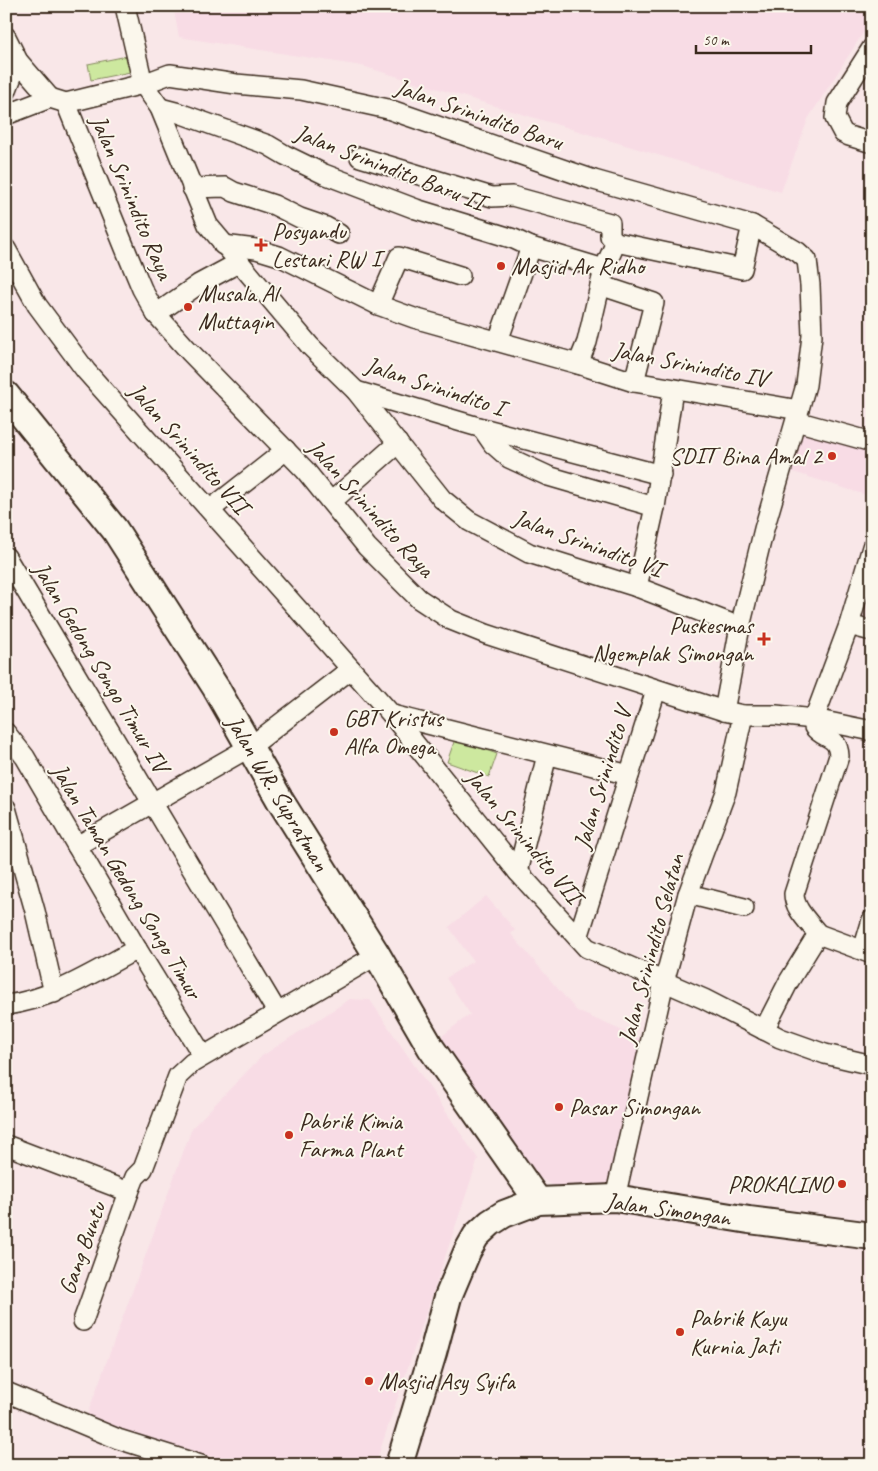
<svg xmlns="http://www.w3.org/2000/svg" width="878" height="1471" font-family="Caveat,sans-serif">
  <rect width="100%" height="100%" fill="#f9e7e8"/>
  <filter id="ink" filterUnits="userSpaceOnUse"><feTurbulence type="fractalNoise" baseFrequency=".02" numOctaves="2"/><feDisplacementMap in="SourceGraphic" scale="10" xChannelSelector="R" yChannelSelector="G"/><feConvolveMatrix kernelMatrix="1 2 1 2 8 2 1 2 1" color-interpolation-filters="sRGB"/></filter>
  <g filter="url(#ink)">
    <g fill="#f8dce5">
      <path d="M173,6H872V19L808,119L781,192L362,66L179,37Z"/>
      <path d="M801,427L872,441V497L787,470Z"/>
      <path d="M872,571V619L859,615Z"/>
      <path d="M486,896L515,930L511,934L577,1011L648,1042L614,1188L552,1185L531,1173L437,1040L470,1014L446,978L473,961L449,927Z"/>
      <path d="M350,999L370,1000L478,1159L375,1465H239L86,1418L192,1128L262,1056Z"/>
    </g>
    <g fill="#cde89f" stroke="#84895e">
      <path d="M132,55L135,71L91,80L88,64Z"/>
      <path d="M455,739L497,754L489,777L447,762Z"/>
    </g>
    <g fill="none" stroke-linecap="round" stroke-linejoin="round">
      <g stroke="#3b2a1e" stroke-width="22">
        <g id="minor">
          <path d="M125,6L143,84L160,108L208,225L310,346L356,391L442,499L469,521L529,553L637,587L740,627"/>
          <path d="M6,37L18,61L50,98"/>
          <path d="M872,48L837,103L835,118L843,133L849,136L872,143"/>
          <path d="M6,92L18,61"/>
          <path d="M66,103L129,258L142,289L156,314L189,351L305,470L367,547L419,599L451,620L486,634L724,711L743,715H776L814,719L872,731"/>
          <path d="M160,108L179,113L268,145L285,155L324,174L416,209L514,239L531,247L604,269"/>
          <path d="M6,115L50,98L66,103L143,84L170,74L236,84L301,90L388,109L594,180L752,225L798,252L807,260L810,285L812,336L806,385L764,529L740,627L724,711"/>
          <path d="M360,157L492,197L512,196L610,223V236L616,242L742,269L752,225"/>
          <path d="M192,188L225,187L234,192L274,205L300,218L326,227L339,234"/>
          <path d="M223,245L256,249L279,256L378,305L414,318L578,364L634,382L799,410"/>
          <path d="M6,249L37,305L86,371L392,715L518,872L587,948L704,999L780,1038L825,1054L872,1065"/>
          <path d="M600,285L654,303L634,382"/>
          <path d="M378,305L399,257L460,276"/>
          <path d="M156,314L199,284L238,263"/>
          <path d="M498,341L531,247"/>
          <path d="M578,364L587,342L604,269L616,242"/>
          <path d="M356,391L482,428L661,475"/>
          <path d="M796,421L872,442"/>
          <path d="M482,428L493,444L509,458L548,476L655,507"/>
          <path d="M331,502L398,443"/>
          <path d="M211,509L286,450"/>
          <path d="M6,557L277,1012"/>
          <path d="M637,587L655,507L673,390"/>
          <path d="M849,625L872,631"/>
          <path d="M392,715L629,775"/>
          <path d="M6,733L25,757L137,949L203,1056"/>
          <path d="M6,808L35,911L54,993"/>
          <path d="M77,846L250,747L351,669"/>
          <path d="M518,872L547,755"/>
          <path d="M688,894L744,908"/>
          <path d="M818,934L872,954"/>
          <path d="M578,938L656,690"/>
          <path d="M863,950L872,920"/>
          <path d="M6,1005C54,999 95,971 137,949"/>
          <path d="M764,1030L789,981L818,934C809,922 794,909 794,894L839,756C838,735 824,740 814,727V719L849,625L872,547"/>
          <path d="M6,1145L129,1192"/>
          <path d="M615,1198L664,982L688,894L726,792L743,715"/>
          <path d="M83,1321L129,1192L135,1177L143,1169L178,1076L192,1063L377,955"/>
          <path d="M6,1392L118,1439L201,1465"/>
        </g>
      </g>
      <g stroke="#3b2a1e" stroke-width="30">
        <g id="secondary">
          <path d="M6,395L115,530L216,688L281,802L377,955L431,1048L538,1201"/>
          <path d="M399,1465L433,1353L448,1297L467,1252L476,1236L490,1223L504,1214L538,1201L615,1198L749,1220L872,1236"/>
        </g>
      </g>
      <use href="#minor" stroke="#fbf7ec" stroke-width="19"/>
      <use href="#secondary" stroke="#fbf7ec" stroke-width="26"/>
    </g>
  </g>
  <g fill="#c8321e" stroke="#fbf7ec" stroke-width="2">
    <path d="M258.5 237.5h5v5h5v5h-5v5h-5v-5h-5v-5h5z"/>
    <circle cx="501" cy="266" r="5"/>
    <circle cx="188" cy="307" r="5"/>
    <circle cx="832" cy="456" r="5"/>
    <path d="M761.5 631.5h5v5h5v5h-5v5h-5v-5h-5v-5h5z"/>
    <circle cx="334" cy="732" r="5"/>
    <circle cx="559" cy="1107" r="5"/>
    <circle cx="289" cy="1135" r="5"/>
    <circle cx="842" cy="1184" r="5"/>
    <circle cx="680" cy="1332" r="5"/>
    <circle cx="369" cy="1381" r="5"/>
  </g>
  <g text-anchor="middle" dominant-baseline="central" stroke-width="4" stroke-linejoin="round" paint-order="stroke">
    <g font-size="24" fill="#3b2a1e" stroke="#fbf7ec">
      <text transform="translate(479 114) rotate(19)">Jalan Srinindito Baru</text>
      <text transform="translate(390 167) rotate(21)">Jalan Srinindito Baru II</text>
      <text transform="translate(132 197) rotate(67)">Jalan Srinindito Raya</text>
      <text transform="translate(690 364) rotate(11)">Jalan Srinindito IV</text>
      <text transform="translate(435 386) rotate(18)">Jalan Srinindito I</text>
      <text transform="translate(189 448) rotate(48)">Jalan Srinindito VII</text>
      <text transform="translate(371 508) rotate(48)">Jalan Srinindito Raya</text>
      <text transform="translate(588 543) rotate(20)">Jalan Srinindito VI</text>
      <text transform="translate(101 667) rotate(59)">Jalan Gedong Songo Timur IV</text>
      <text transform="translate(602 778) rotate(-73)">Jalan Srinindito V</text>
      <text transform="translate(278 793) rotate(59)">Jalan WR. Supratman</text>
      <text transform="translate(524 836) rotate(50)">Jalan Srinindito VII</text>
      <text transform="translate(127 881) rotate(59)">Jalan Taman Gedong Songo Timur</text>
      <text transform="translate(651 949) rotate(-75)">Jalan Srinindito Selatan</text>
      <text transform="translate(668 1209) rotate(8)">Jalan Simongan</text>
      <text transform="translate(82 1248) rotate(-70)">Gang Buntu</text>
    </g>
    <g font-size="24" fill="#3b2a1e" stroke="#fbf7ec" text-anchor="start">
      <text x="272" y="231">Posyandu<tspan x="272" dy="28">Lestari RW I</tspan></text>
      <text x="511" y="266">Masjid Ar Ridho</text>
      <text x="198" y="293">Musala Al<tspan x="198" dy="28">Muttaqin</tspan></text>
      <text x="822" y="456" text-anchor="end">SDIT Bina Amal 2</text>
      <text x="753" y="625" text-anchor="end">Puskesmas<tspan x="753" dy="28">Ngemplak Simongan</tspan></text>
      <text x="344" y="718">GBT Kristus<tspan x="344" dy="28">Alfa Omega</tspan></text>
      <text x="569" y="1107">Pasar Simongan</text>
      <text x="299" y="1121">Pabrik Kimia<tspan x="299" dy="28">Farma Plant</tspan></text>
      <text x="832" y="1184" text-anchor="end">PROKALINO</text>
      <text x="690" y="1318">Pabrik Kayu<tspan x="690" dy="28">Kurnia Jati</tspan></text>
      <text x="379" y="1381">Masjid Asy Syifa</text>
    </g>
  </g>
  <rect width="878" height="1471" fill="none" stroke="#fbf7ec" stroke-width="25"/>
  <rect x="12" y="12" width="853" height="1446" fill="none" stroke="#3b2a1e" stroke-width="2" filter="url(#ink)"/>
  <path d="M696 45v8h115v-8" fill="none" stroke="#3b2a1e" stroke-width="2.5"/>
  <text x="703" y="45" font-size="15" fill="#3b2a1e" stroke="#fbf7ec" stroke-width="4" paint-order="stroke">50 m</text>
</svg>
